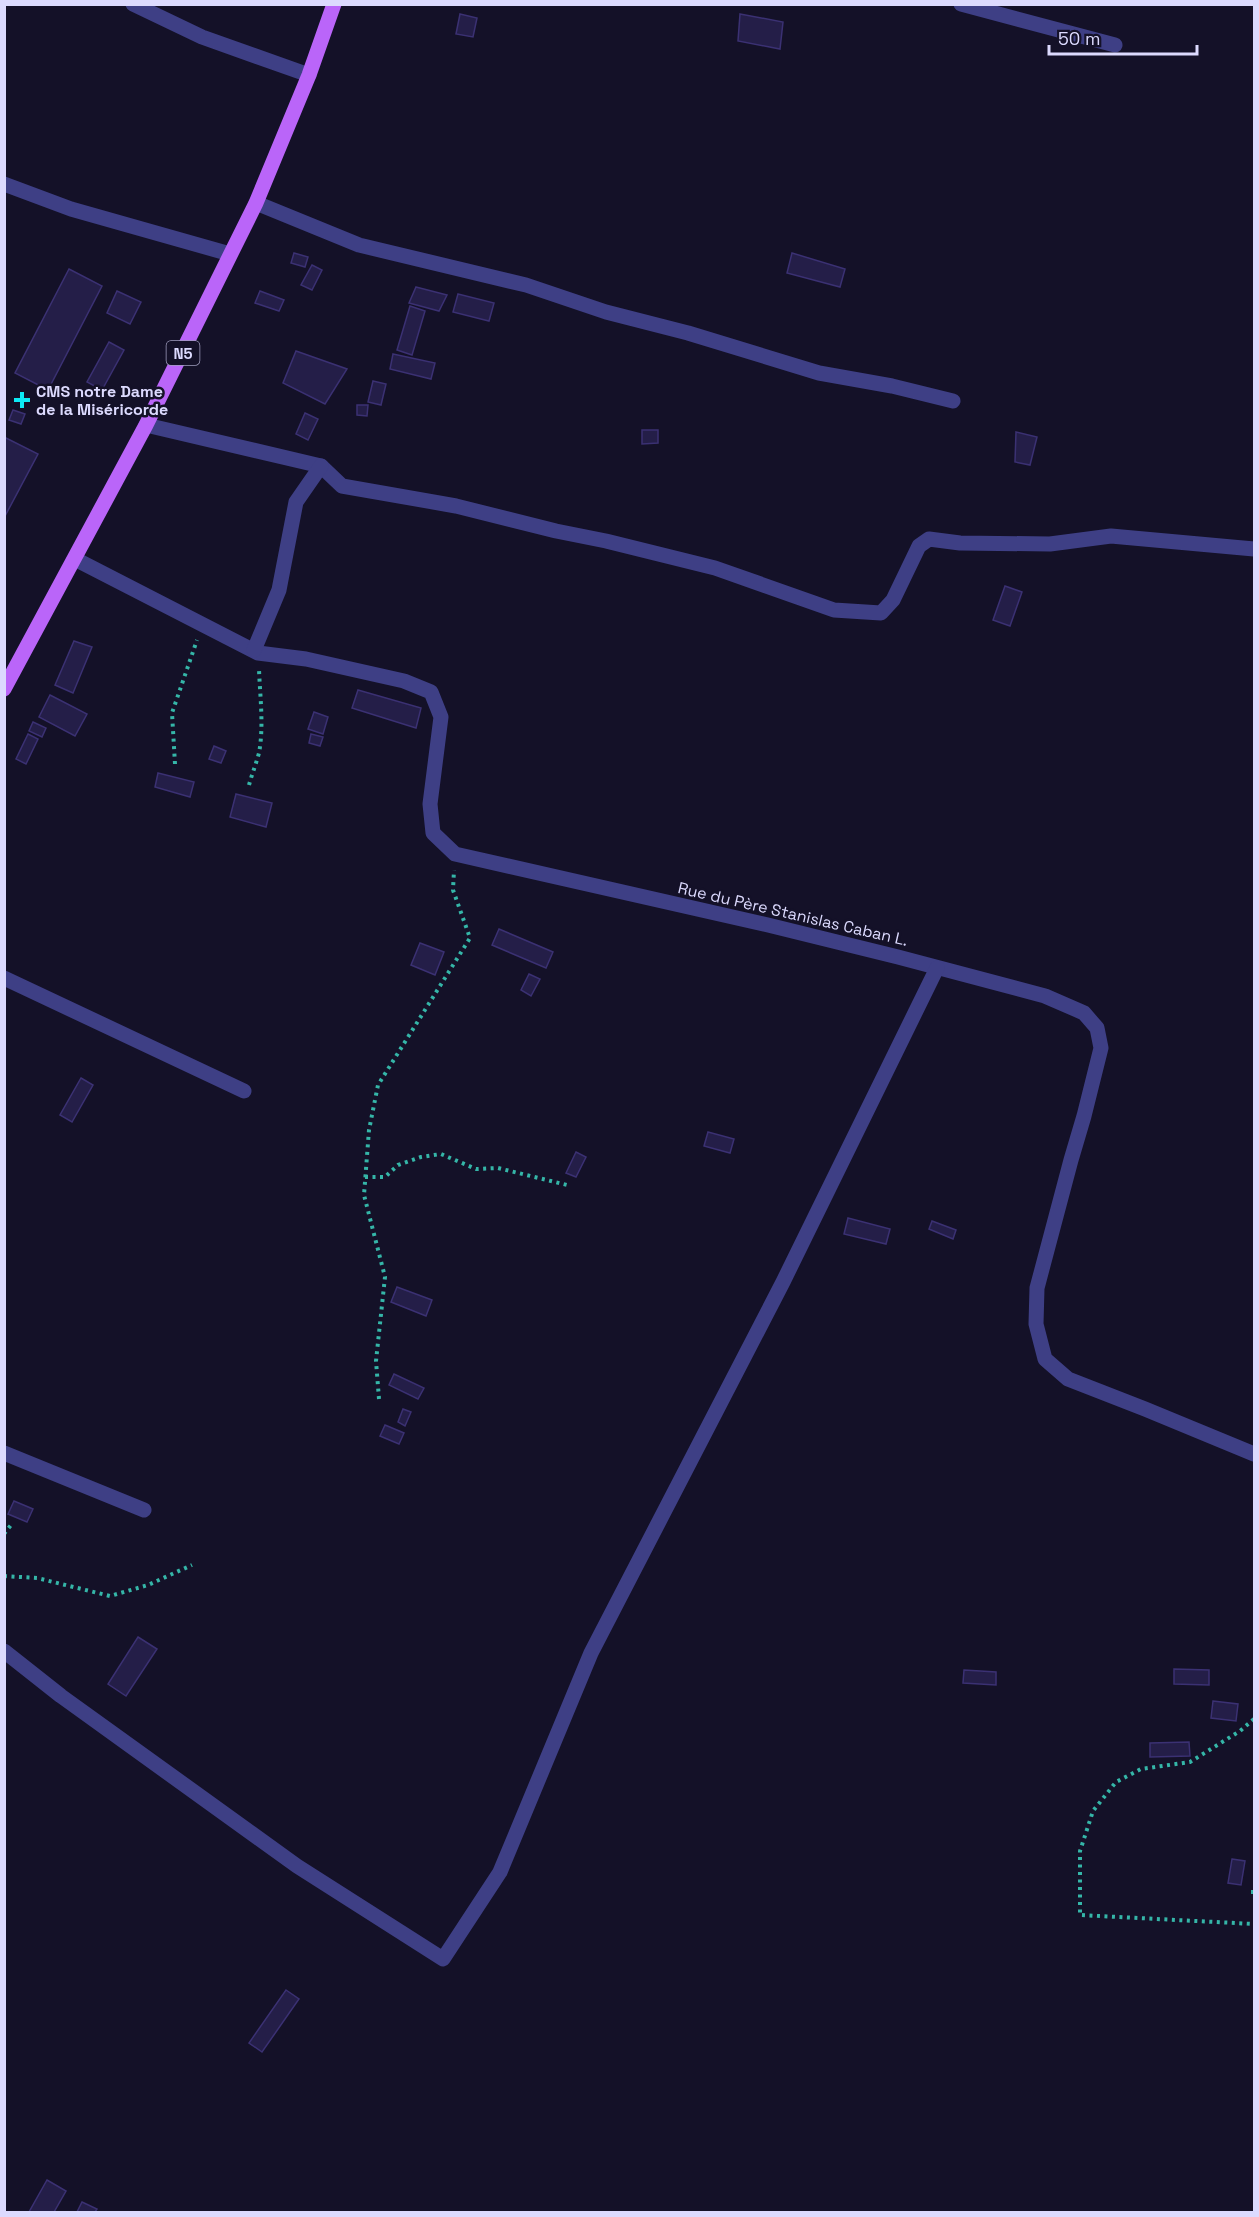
<svg xmlns="http://www.w3.org/2000/svg" width="1259" height="2217" font-family="'Space Grotesk',sans-serif">
  <rect width="100%" height="100%" fill="#141128"/>
  <g fill="#241e48" stroke="#3b3173" stroke-width="1.5">
    <path d="M460,14L477,18L473,37L456,34Z"/>
    <path d="M740,14L783,22L780,49L738,41Z"/>
    <path d="M294,253L308,257L305,267L291,263Z"/>
    <path d="M792,253L845,269L840,287L787,273Z"/>
    <path d="M312,265L322,270L312,290L301,285Z"/>
    <path d="M69,269L102,286L48,390L15,373Z"/>
    <path d="M416,287L447,295L439,311L409,303Z"/>
    <path d="M117,291L141,302L130,324L107,313Z"/>
    <path d="M260,291L284,300L279,311L255,303Z"/>
    <path d="M458,294L494,303L489,321L453,312Z"/>
    <path d="M410,306L425,311L412,355L397,350Z"/>
    <path d="M109,342L124,350L102,390L87,382Z"/>
    <path d="M296,351L347,369L325,404L283,383Z"/>
    <path d="M393,354L435,363L431,379L390,369Z"/>
    <path d="M373,381L386,384L381,405L368,402Z"/>
    <path d="M357,405H368L367,416L357,415Z"/>
    <path d="M13,410L25,414L21,424L9,420Z"/>
    <path d="M305,413L318,419L308,440L296,434Z"/>
    <path d="M642,430H658V443L642,444Z"/>
    <path d="M1016,432L1037,437L1030,465L1015,462Z"/>
    <path d="M6,438L38,454L4,518V441Z"/>
    <path d="M1005,586L1022,592L1010,626L993,620Z"/>
    <path d="M74,641L92,647L73,693L55,685Z"/>
    <path d="M358,690L421,708L416,728L352,708Z"/>
    <path d="M50,695L87,714L75,736L39,717Z"/>
    <path d="M314,712L328,717L323,734L308,729Z"/>
    <path d="M33,722L46,728L42,737L29,731Z"/>
    <path d="M28,734L38,739L26,764L16,759Z"/>
    <path d="M311,734L323,737L320,746L309,743Z"/>
    <path d="M214,746L226,751L221,763L209,759Z"/>
    <path d="M158,773L194,782L190,797L155,787Z"/>
    <path d="M236,794L272,803L266,827L230,817Z"/>
    <path d="M499,929L553,952L546,968L492,945Z"/>
    <path d="M420,943L444,952L435,975L411,965Z"/>
    <path d="M529,974L540,979L531,996L521,990Z"/>
    <path d="M81,1078L93,1085L72,1122L60,1115Z"/>
    <path d="M708,1132L734,1139L730,1153L704,1146Z"/>
    <path d="M576,1152L586,1157L576,1177L566,1173Z"/>
    <path d="M848,1218L890,1229L886,1244L844,1234Z"/>
    <path d="M932,1221L956,1230L953,1239L929,1229Z"/>
    <path d="M397,1287L432,1300L426,1316L391,1302Z"/>
    <path d="M394,1374L424,1388L418,1399L389,1385Z"/>
    <path d="M403,1409L411,1412L405,1426L398,1422Z"/>
    <path d="M385,1425L404,1433L399,1444L380,1436Z"/>
    <path d="M14,1501L33,1509L27,1522L8,1514Z"/>
    <path d="M138,1637L157,1649L126,1696L108,1684Z"/>
    <path d="M1174,1669L1209,1670V1685L1174,1684Z"/>
    <path d="M964,1670L996,1672V1685L963,1683Z"/>
    <path d="M1213,1701L1238,1704L1236,1721L1211,1718Z"/>
    <path d="M1189,1742L1190,1756L1150,1757V1743Z"/>
    <path d="M1232,1859L1245,1861L1241,1885L1228,1883Z"/>
    <path d="M286,1990L299,1999L262,2052L249,2043Z"/>
    <path d="M47,2180L66,2191L54,2212H29Z"/>
    <path d="M82,2202L97,2209L95,2212H77Z"/>
  </g>
  <g fill="none" stroke-linecap="round" stroke-linejoin="round">
    <g stroke="#35b6a8" stroke-width="4" stroke-dasharray="3 4.5" stroke-linecap="butt">
      <path d="M175,764L172,713L197,640"/>
      <path d="M249,785C252,774 256,764 259,753C264,726 260,697 259,669"/>
      <path d="M365,1177H385L398,1165L421,1157L441,1154L476,1169L498,1168L567,1185"/>
      <path d="M379,1399L376,1361L385,1277L364,1195L369,1130L378,1085L470,938L453,890L454,870"/>
      <path d="M4,1534L11,1525"/>
      <path d="M4,1576L37,1578L110,1596L148,1585L192,1565"/>
      <path d="M1254,1719L1240,1731L1190,1762L1141,1769L1116,1782L1093,1811L1080,1851V1915L1254,1924"/>
      <path d="M1251,1892H1254"/>
    </g>
    <g stroke="#3e3f85" stroke-width="15">
      <path d="M133,4L202,37L309,75"/>
      <path d="M961,4L1115,45"/>
      <path d="M4,184L71,209L230,254"/>
      <path d="M256,203L359,245L526,285L606,312L688,333L819,373L892,386L953,401"/>
      <path d="M146,425L321,466L342,486L456,506L556,531L606,541L715,568L834,610L881,613L893,600L919,546L929,539L960,543L1050,544L1111,536L1254,549"/>
      <path d="M75,559L258,653L306,659L404,681L431,692L441,717L430,804L433,833L455,854L768,925L898,957L1045,996L1084,1013L1097,1028L1101,1048L1084,1116L1071,1160L1037,1288L1036,1324L1045,1359L1068,1379L1145,1409L1254,1454"/>
      <path d="M254,650L279,590L296,502L321,466"/>
      <path d="M4,978L244,1091"/>
      <path d="M4,1453L144,1510"/>
      <path d="M4,1651L61,1696L297,1866L443,1959L500,1872L591,1653L783,1282L937,968"/>
    </g>
    <path stroke="#ba65f9" stroke-width="15" d="M4,689L146,425L256,203L309,75L334,4"/>
  </g>
  <path fill="#0deaf6" stroke="#141128" stroke-width="2" d="M19 391h6v6h6v6h-6v6h-6v-6h-6v-6h6z"/>
  <g text-anchor="middle" dominant-baseline="central" stroke-width="5" stroke-linejoin="round" paint-order="stroke">
    <rect fill="#141128" stroke="#a09ebe" stroke-width="1.5" x="166.5" y="341" width="33" height="24" rx="4.5"/>
    <g font-size="15" font-weight="bold" fill="#dcdafe">
      <text x="183" y="353">N5</text>
    </g>
    <g font-size="16" font-weight="bold" fill="#dcdafe" stroke="#141128" text-anchor="start">
      <text x="36" y="391">CMS notre Dame<tspan x="36" dy="18">de la Miséricorde</tspan></text>
    </g>
    <g font-size="16" fill="#dcdafe" stroke="#141128">
      <text transform="translate(793 914) rotate(13)">Rue du Père Stanislas Caban L.</text>
    </g>
  </g>
  <rect width="1259" height="2217" fill="none" stroke="#dcdafe" stroke-width="12"/>
  <path d="M1049 45v9h148v-9" fill="none" stroke="#dcdafe" stroke-width="3"/>
  <text x="1058" y="45" font-size="18" fill="#dcdafe" stroke="#141128" stroke-width="4.5" paint-order="stroke">50 m</text>
</svg>
